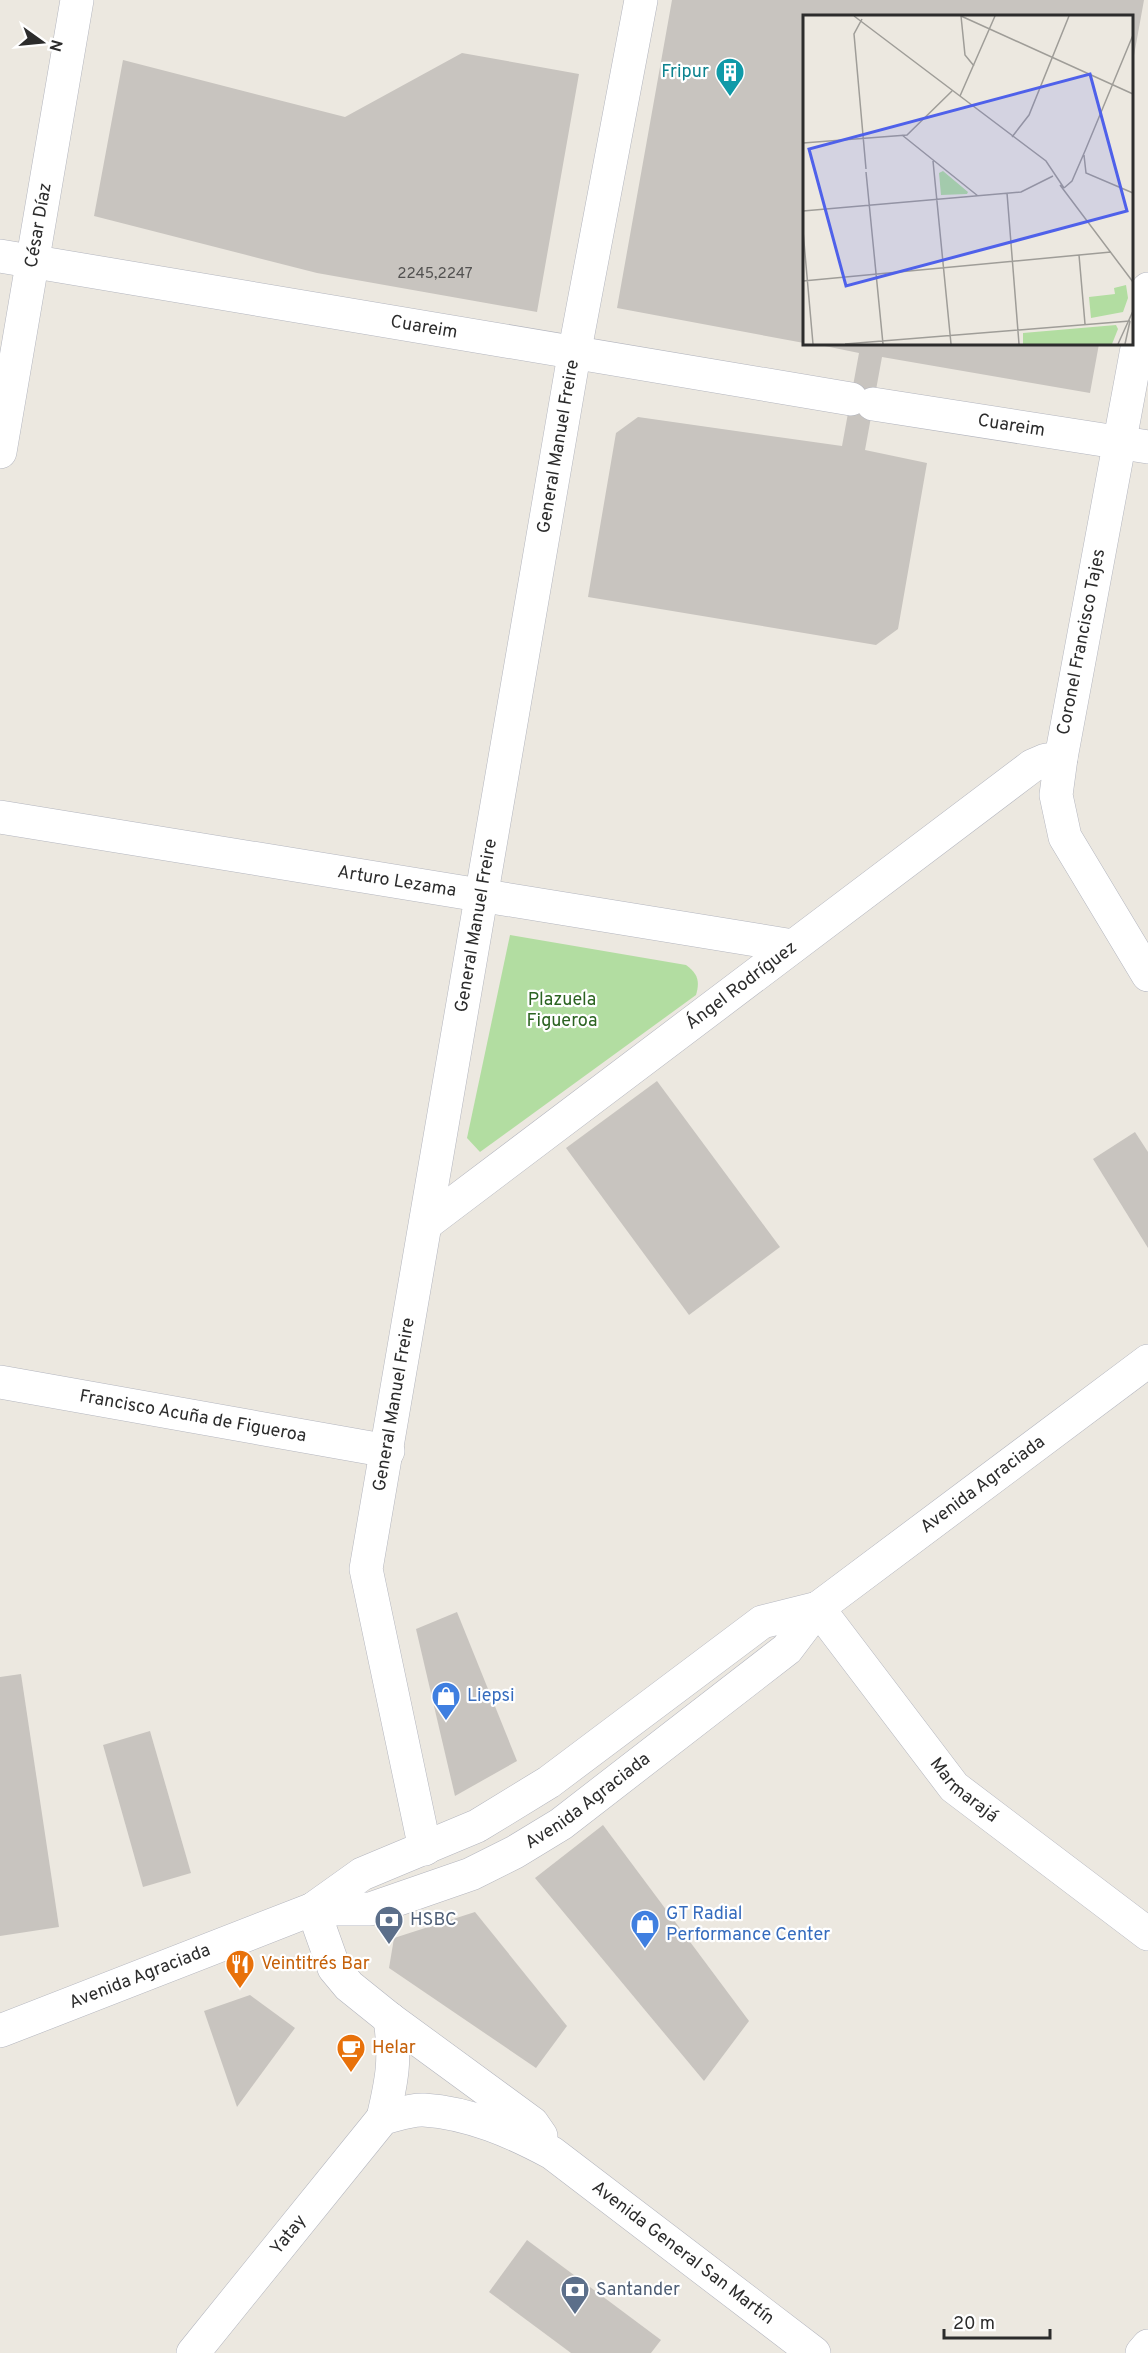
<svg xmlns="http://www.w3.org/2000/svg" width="1148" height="2353" font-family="Overpass,sans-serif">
  <rect width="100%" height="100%" fill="#ece8e0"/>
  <path fill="#b2dda1" d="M510,935L686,965C698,974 700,981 696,995L480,1152L467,1138Z"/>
  <g fill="#c8c4bf">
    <path d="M672,0H1144L1133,61L1132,16H804V343L617,308Z"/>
    <path d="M462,53L579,74L537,312L317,273L94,216L123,60L345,117Z"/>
    <path d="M815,344H1099L1090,393L882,357L865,450L927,463L898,629L876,645L588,597L616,433L638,417L842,446L859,353Z"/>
    <path d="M657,1081L780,1247L689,1315L566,1148Z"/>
    <path d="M1135,1132L1148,1152V1248L1093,1159Z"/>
    <path d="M457,1612L517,1761L455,1796L416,1629Z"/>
    <path d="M21,1674L59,1927L0,1936V1677Z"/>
    <path d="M150,1731L191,1873L143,1887L103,1745Z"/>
    <path d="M603,1825L749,2021L704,2081L535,1878Z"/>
    <path d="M475,1912L567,2026L536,2068L389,1968L394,1938Z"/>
    <path d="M250,1995L295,2028L237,2107L204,2011Z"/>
    <path d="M527,2240L661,2340L651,2353H571L489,2292Z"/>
  </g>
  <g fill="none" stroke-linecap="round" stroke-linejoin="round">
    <g stroke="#b3b5be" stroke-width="34">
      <g id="street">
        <path id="s1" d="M0,256L851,399"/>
        <path d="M1148,289L1061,758L1056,795L1065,837L1148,975"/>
        <path id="s2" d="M873,404L1148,447"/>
        <path id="s3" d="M0,452L77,0"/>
        <path id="s4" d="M0,817L793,946"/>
        <path id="s5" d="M427,1223L1032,766L1046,760L1061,758"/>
        <path id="s6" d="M0,1382L388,1451"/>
        <path id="s7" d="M818,1608L954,1787L1148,1934"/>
        <path id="s8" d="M425,1849L366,1569L574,355L641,0"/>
        <path d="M1142,2353L1148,2346"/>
      </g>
    </g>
    <g stroke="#b3b5be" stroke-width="34">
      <g id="secondary">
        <path id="s9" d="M313,1909H370L471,1874L515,1852L561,1824L787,1649L818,1608L1148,1361"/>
        <path d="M313,1909L334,1968L349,1986L390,2019L532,2123L541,2136"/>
        <path id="s10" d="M0,2031L313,1909L362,1874L477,1826L549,1782L762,1622L818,1608"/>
        <path d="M383,2118C392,2080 396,2059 390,2019"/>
        <path id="s11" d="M193,2353L383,2118C396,2115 411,2109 424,2110C470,2113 513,2132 552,2153L814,2353"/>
      </g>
    </g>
    <use href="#street" stroke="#fff" stroke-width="33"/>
    <use href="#secondary" stroke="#fff" stroke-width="33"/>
  </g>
  <defs>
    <g id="building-pin" transform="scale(1.5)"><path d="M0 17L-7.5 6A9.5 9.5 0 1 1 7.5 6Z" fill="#0f9aa8" stroke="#fff"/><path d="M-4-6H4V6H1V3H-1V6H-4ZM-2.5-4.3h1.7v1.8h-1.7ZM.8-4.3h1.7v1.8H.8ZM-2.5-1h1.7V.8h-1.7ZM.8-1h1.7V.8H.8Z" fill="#fff"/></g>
    <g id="shop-pin" transform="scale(1.5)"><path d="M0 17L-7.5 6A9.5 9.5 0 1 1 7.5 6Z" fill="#3f7fe0" stroke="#fff"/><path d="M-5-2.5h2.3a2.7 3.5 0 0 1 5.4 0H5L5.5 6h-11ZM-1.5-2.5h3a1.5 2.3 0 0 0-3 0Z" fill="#fff"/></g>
    <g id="bank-pin" transform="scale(1.5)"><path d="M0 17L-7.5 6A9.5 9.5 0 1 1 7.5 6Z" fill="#5c6f8a" stroke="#fff"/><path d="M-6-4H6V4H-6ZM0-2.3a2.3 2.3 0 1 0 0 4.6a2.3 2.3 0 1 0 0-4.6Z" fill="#fff"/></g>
    <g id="restaurant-pin" transform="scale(1.5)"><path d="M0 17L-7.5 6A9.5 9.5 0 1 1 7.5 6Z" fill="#e8710a" stroke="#fff"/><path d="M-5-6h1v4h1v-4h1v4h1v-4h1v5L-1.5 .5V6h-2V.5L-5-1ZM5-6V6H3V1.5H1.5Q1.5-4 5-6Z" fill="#fff"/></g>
    <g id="cafe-pin" transform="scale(1.5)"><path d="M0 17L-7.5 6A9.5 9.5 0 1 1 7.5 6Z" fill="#e8710a" stroke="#fff"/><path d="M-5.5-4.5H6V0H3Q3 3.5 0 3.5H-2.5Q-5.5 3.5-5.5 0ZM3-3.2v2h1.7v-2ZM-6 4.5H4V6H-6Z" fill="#fff"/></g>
  </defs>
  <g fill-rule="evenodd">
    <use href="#building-pin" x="730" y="72"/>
    <use href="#shop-pin" x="446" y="1696"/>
    <use href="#bank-pin" x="389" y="1920"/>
    <use href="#shop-pin" x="645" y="1924"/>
    <use href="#restaurant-pin" x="240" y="1964"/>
    <use href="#cafe-pin" x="351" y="2048"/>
    <use href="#bank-pin" x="575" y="2290"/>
  </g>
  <g text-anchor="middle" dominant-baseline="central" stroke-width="4.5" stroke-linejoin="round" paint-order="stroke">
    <g font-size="15" fill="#535251">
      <text x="435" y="274">2245,2247</text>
    </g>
    <g font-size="18" fill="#0d838f" stroke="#fff" text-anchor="end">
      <text x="709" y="72">Fripur</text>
    </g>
    <g font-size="18" fill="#2c2c2c" stroke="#fff">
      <text stroke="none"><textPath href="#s3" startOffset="230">César Díaz</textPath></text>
      <text stroke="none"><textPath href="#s1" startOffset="430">Cuareim</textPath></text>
      <text stroke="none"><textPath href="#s2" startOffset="140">Cuareim</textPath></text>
      <text stroke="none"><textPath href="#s8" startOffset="1425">General Manuel Freire</textPath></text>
      <text transform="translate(1082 642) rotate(-79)">Coronel Francisco Tajes</text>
      <text stroke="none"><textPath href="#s4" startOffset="402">Arturo Lezama</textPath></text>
      <text stroke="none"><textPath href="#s8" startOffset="939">General Manuel Freire</textPath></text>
      <text stroke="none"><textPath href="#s5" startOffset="394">Ángel Rodríguez</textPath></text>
      <text stroke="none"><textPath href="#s8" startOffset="453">General Manuel Freire</textPath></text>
      <text stroke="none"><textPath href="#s6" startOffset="196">Francisco Acuña de Figueroa</textPath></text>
      <text stroke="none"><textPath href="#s9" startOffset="810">Avenida Agraciada</textPath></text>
      <text stroke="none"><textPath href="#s7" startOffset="234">Marmarajá</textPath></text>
      <text stroke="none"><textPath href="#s9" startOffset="302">Avenida Agraciada</textPath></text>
      <text stroke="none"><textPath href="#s10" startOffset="150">Avenida Agraciada</textPath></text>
      <text stroke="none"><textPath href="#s11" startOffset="152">Yatay</textPath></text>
      <text stroke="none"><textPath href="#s11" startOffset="645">Avenida General San Martín</textPath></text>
    </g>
    <g font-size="18" fill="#2b6321" stroke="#fff">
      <text x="562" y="1000">Plazuela<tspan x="562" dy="21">Figueroa</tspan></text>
    </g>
    <g font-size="18" fill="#366cbe" stroke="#fff" text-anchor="start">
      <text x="467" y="1696">Liepsi</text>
      <text x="666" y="1914">GT Radial<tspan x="666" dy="21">Performance Center</tspan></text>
    </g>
    <g font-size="18" fill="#4e5e75" stroke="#fff" text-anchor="start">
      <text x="410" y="1920">HSBC</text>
      <text x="596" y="2290">Santander</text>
    </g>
    <g font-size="18" fill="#c56008" stroke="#fff" text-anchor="start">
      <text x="261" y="1964">Veintitrés Bar</text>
      <text x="372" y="2048">Helar</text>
    </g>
  </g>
  <g transform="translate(803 15)">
    <rect width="330" height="330" fill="#ece8e0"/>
    <path d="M140,156L165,177L164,179L138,180L136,158ZM323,270L325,283L320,297L288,303L286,282L312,279L311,273ZM313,310L315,314L309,329H220V318Z" fill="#b2dda1"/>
    <path fill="none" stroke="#9f9d98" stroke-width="1.5" d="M51,1L243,146L261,173M158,1L330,79M158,1L162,40L171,51M59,4L51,19L63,154M157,81L192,1M99,120L175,181M209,122L226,100L266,1M0,128L104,120L149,76M281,140L283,158L330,178M130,146L148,329M63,157L80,329M257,170L330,267M261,173L269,166L282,136L330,20M204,178L216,329M0,196L218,177L250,161M0,216L10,329M276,240L282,309M0,266L308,237M42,329L327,306M315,329L330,296M322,329L327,306"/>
    <path fill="#4f61ea" fill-opacity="0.15" stroke="#4f61ea" stroke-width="3" d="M287,59L324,196L43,271L6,134Z"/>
    <rect width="330" height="330" fill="none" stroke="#2c2c2c" stroke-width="3"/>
  </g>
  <g transform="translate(42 42) rotate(105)" stroke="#ffffff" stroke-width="4.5" paint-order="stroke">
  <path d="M0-4.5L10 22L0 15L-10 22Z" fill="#2c2c2c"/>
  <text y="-9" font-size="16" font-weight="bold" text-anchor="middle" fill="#2c2c2c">N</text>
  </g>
  <path d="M944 2329v9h106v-9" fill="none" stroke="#2c2c2c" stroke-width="3"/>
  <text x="953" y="2329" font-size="18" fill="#2c2c2c" stroke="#ffffff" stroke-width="4.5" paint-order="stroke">20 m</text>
</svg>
